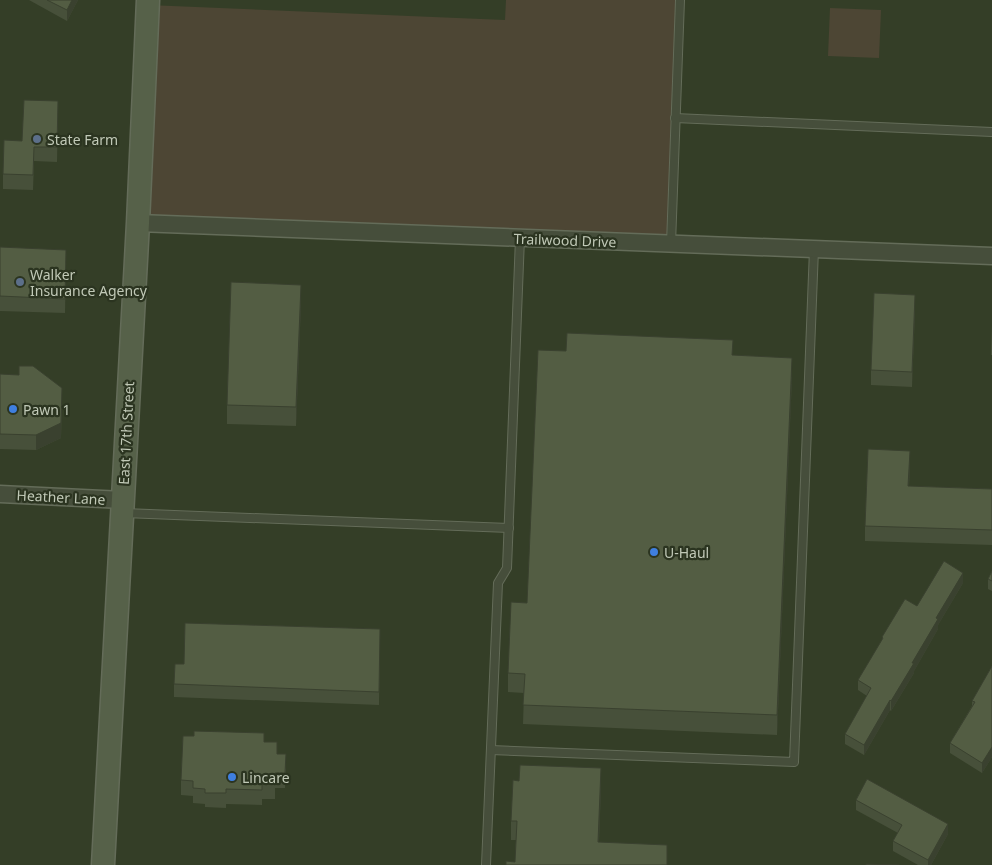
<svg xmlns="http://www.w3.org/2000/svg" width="992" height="865" font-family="'Noto Sans',sans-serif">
  <rect width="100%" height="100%" fill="#343e27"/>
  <g fill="#4d4634">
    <path d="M506,0H680L671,244L138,223L148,5L505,20Z"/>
    <path d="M830,8L881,10L879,58L828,56Z"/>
  </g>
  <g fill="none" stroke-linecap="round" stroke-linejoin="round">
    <g stroke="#646c59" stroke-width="10">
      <g id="lane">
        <path d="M675,118L992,132"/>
        <path d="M671,244L680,0"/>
        <path d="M124,513L509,528"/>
        <path d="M491,750L794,762L814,249"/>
        <path d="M486,865L498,583L507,568L520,238"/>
      </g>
    </g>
    <g stroke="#646c59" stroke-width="19">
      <g id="street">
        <path d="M138,223L992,256"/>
        <path d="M0,494L123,500"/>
      </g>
    </g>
    <g stroke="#646c59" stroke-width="25">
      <path id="secondary" d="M103,865L138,223L148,0"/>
    </g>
    <use href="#lane" stroke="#464e3b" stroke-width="8"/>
    <use href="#street" stroke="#464e3b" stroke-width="16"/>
    <use href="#secondary" stroke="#566149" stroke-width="22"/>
  </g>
  <g fill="#47503a">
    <path d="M29,0H78L67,21Z"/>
    <path d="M58,116L57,162L34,161L33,190L3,189V174L22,141Z"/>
    <path d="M0,247L66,264L65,313L0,311Z"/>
    <path d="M301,304L296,426L227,424V405Z"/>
    <path d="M915,310L912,387L871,385V370Z"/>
    <path d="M992,325V355H991Z"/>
    <path d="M566,351L733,355L792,377L777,735L523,724L524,693L508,692V673L527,603Z"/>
    <path d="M0,374L62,403L61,438L36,450L0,449Z"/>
    <path d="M910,466L909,486L992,489V545L865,541V526Z"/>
    <path d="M992,571V591L988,589V579Z"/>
    <path d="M963,583L938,625V629L914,671V673L891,711L890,710L864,755L845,744V734L867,696L858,690V680L882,641V637L917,606Z"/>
    <path d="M380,629L379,705L174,697V684L184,664Z"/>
    <path d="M992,666V757L982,773L950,753V743L972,706V701Z"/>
    <path d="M264,742L277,754L286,769L285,788H275V799H262V805L226,804V808L205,807V804L193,803V796L181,795V780Z"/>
    <path d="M601,788L599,842L515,862L516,840H511V821Z"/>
    <path d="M856,800L948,834L931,865H918L893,851V841L898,833L856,810Z"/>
  </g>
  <g fill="#3a412f">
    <path d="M72,0H78L67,21V10Z"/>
    <path d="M58,101V116L57,162V147Z"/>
    <path d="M66,250V264L65,313V299Z"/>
    <path d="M301,285V304L296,426V407Z"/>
    <path d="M915,295V310L912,387V372Z"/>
    <path d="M792,358V377L777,735V715Z"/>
    <path d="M62,388L61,438L36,450V435Z"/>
    <path d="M910,451V466L908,501V486Z"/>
    <path d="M963,573V583L938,625V629L914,671V673L891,711V701L936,618Z"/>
    <path d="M890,700V710L864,755V745Z"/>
    <path d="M992,747V757L982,773V763Z"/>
    <path d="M601,768V788L598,861V842Z"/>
    <path d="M948,824V834L931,865H928V860Z"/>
  </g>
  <g fill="#535d43" stroke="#3a412f">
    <path d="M47,0H72L67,10Z"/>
    <path d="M24,100L58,101L57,147H34L33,175L3,174L4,140L22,141Z"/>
    <path d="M0,247L66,250L65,299L0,296Z"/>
    <path d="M231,282L301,285L296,407L227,405Z"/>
    <path d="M874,293L915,295L912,372L871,370Z"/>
    <path d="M567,333L733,340L732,355L792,358L777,715L523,705L525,674L508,673L511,602L527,603L538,350L566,351Z"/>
    <path d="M19,366H33L62,388L61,423L36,435L0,434V374L19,375Z"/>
    <path d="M868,449L910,451L908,486L992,489V530L865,526Z"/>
    <path d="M944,561L963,573L936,618L938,619L912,663H914L891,701L890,700L864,745L845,734L871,688L858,680L883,638L882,637L905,599L917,606Z"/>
    <path d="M992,571V581L988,579Z"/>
    <path d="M185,623L380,629L379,692L174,684L175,664H184Z"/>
    <path d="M992,666V747L982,763L950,743L975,702L972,701Z"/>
    <path d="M194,731L264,733V742H277V754H286L285,773H275V784H262V790L226,789V793H205V789L193,788V781L181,780L183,736H194Z"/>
    <path d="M520,765L601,768L598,842L667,845V865H506V861L515,862L517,821H511L513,780L519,781Z"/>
    <path d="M867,779L948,824L928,860L893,841L902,825L856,800Z"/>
    <path d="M866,864L899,865H866Z"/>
  </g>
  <g fill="#5c6f8a" stroke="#2b3420" stroke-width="2">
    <circle cx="37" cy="139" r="5"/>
    <circle cx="20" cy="282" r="5"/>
  </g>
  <g fill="#3f7fe0" stroke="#2b3420" stroke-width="2">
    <circle cx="13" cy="409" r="5"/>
    <circle cx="654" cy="552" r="5"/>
    <circle cx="232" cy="777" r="5"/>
  </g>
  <g text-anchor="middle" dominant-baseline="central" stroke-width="4.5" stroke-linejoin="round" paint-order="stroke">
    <g font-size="14" fill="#c1c9b7" stroke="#2b3420" text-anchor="start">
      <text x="47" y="139">State Farm</text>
      <text x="30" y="274">Walker<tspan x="30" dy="16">Insurance Agency</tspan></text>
      <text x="23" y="409">Pawn 1</text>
      <text x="664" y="552">U-Haul</text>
      <text x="242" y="777">Lincare</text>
    </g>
    <g font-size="14" fill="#c1c9b7" stroke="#2b3420">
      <text transform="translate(565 240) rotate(2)">Trailwood Drive</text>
      <text transform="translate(126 433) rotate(-87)">East 17th Street</text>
      <text transform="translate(61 497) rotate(3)">Heather Lane</text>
    </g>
  </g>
</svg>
